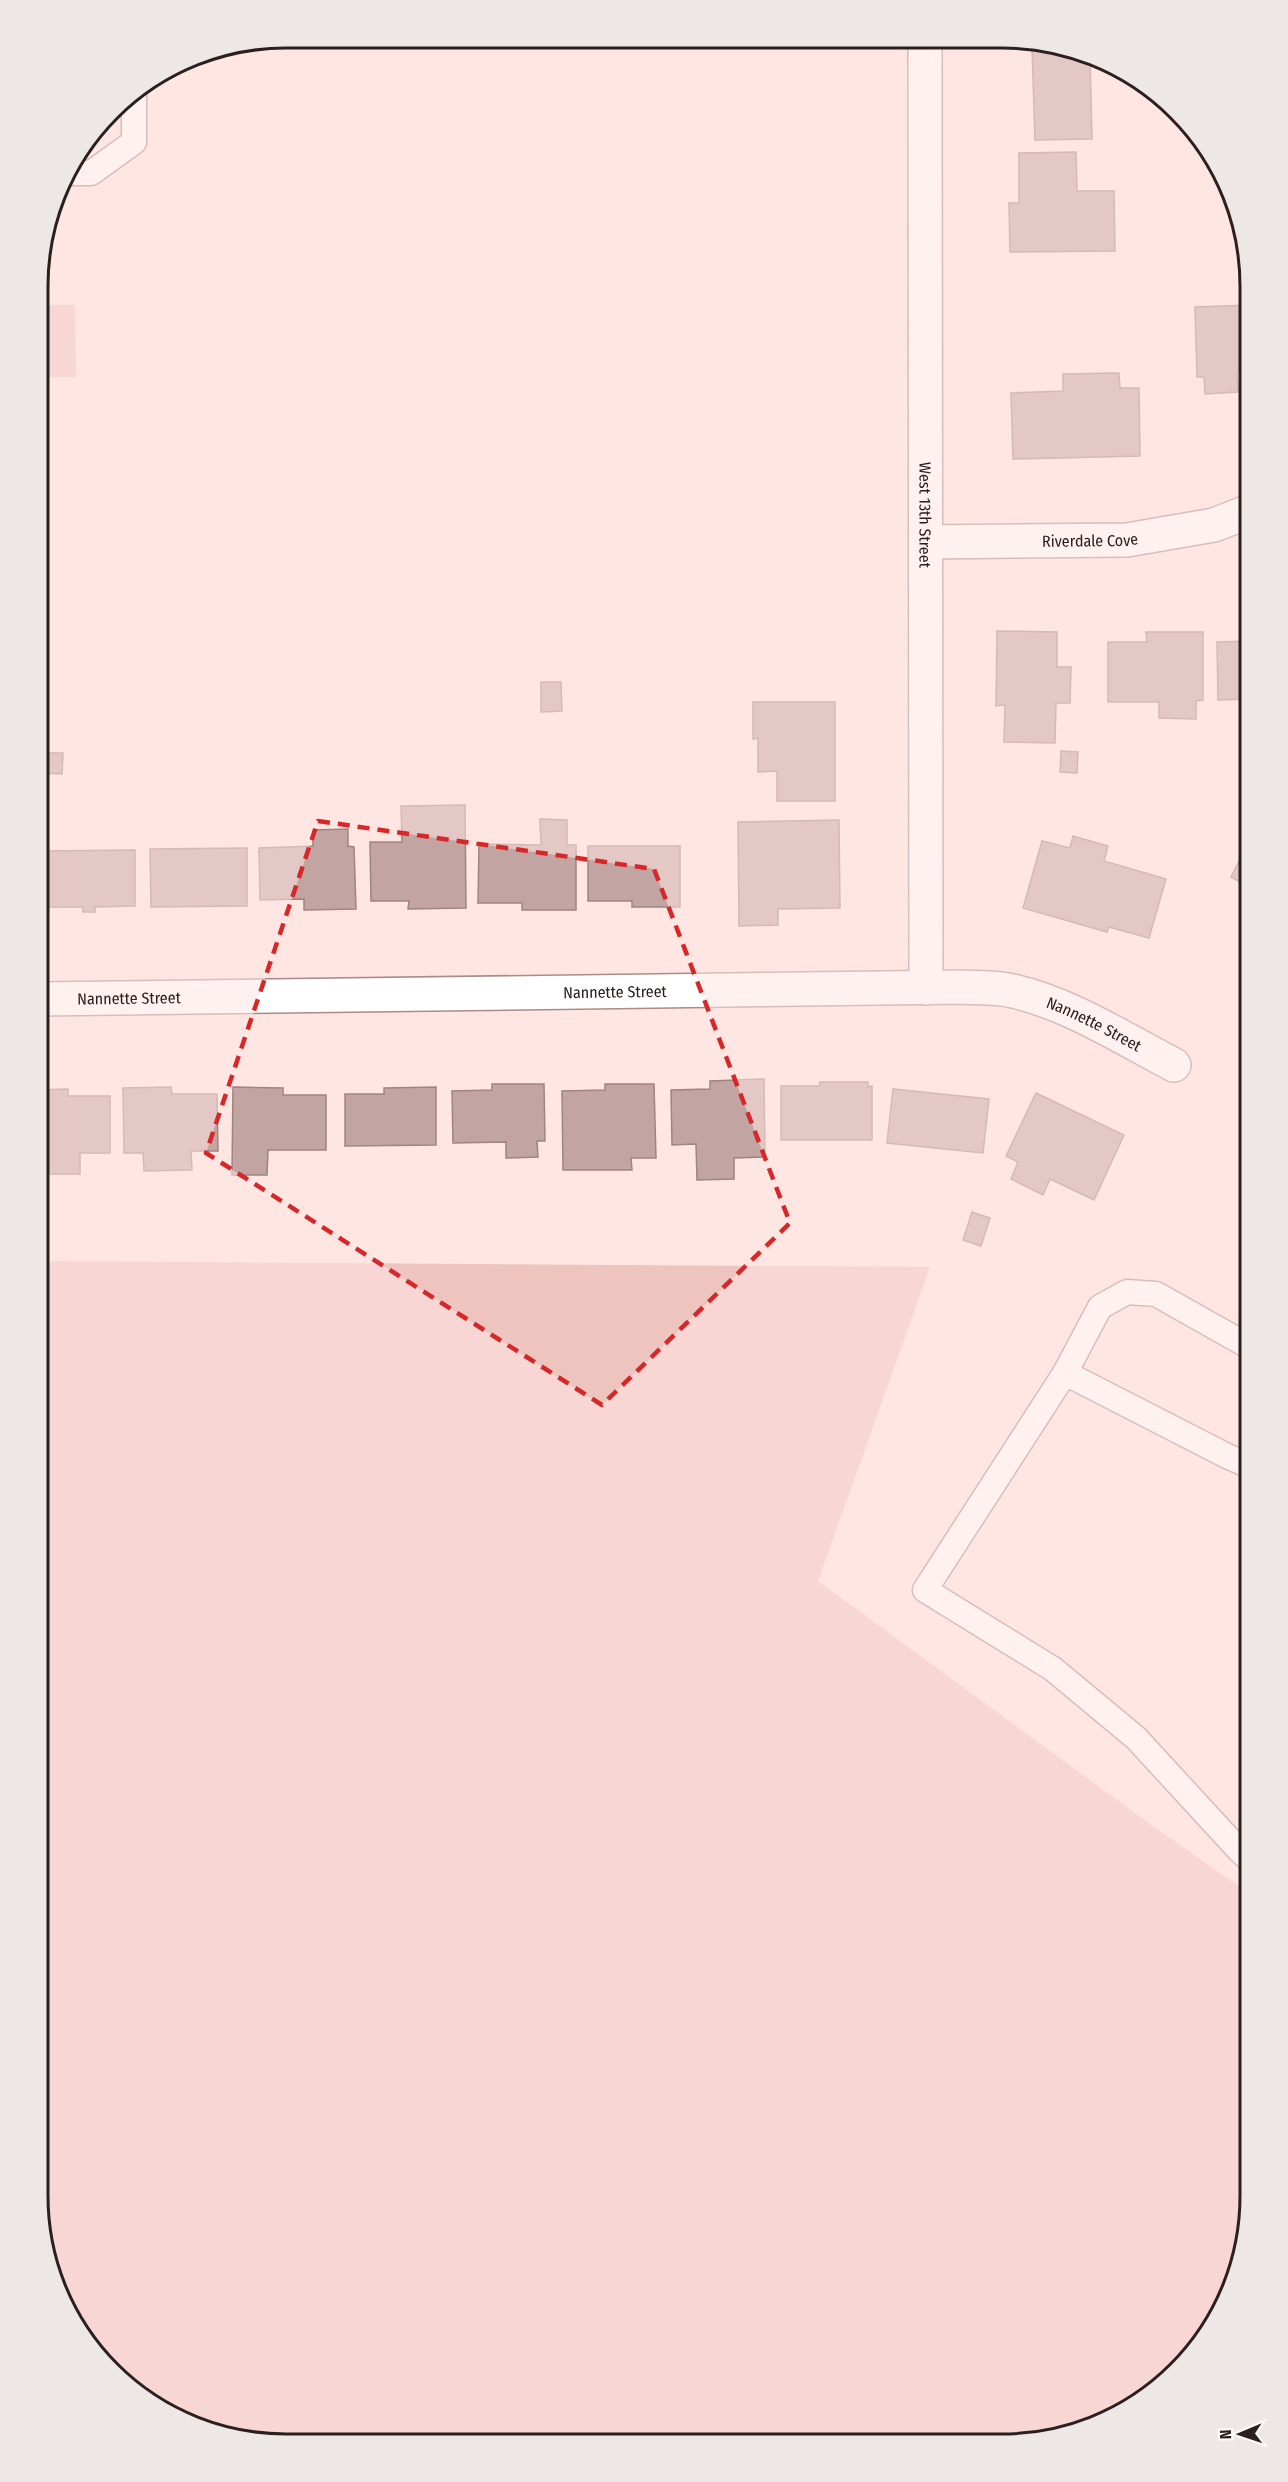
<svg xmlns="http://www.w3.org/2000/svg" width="1288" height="2482" font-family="'Fira Sans Condensed',sans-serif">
  <rect width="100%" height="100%" fill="#ffe6e3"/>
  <g fill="#eec4be">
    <path d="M40,305H75L76,377H39Z"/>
    <path d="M39,1261L930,1267L818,1581L1150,1824L1250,1894V2212L1232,2291L1199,2347L1140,2402L1081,2431L1002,2444L254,2442L191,2425L123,2383L79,2334L51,2275L38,2196Z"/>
  </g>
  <g fill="#c2a5a2" stroke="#a08480" stroke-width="1.5">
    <path d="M1065,47L1090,56L1092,139L1035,140L1032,48Z"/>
    <path d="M1076,152L1077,191H1114L1115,251L1010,252L1009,203H1019V153Z"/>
    <path d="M1250,305V371L1237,372L1238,392L1205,394L1204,377H1197L1195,307Z"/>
    <path d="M1119,373L1120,388H1139L1140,456L1013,459L1011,393L1063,391V374Z"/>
    <path d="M997,631L1057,632V667H1071L1070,703H1056L1055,743L1004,742L1005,705L996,706Z"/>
    <path d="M1146,632H1203V700L1196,701V719L1159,718V702H1108V642H1147Z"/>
    <path d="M1250,641V699L1218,700L1217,642Z"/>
    <path d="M541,682H561L562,711L541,712Z"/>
    <path d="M753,702H835V801H777V771L758,772V738L753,739Z"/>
    <path d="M1061,751L1078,752L1077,773L1060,772Z"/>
    <path d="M40,753H63L62,774L40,773Z"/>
    <path d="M465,805L466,908L408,909L409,901H371L370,842H402L401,806Z"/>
    <path d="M540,819L567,820V845H576V910H522V903H478L479,844L541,845Z"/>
    <path d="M839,820L840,908L778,909V925L739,926L738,822Z"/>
    <path d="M348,829V846L354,847L356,909L304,910V899L260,900L259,848L313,846V830Z"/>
    <path d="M1073,836L1108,846L1104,861L1166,879L1149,938L1109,927L1107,932L1023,908L1042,841L1070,848Z"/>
    <path d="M588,846H680V907H632V901H588Z"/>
    <path d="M247,848V906L151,907L150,849Z"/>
    <path d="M135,850V906L95,907V912H83V907H44L43,851Z"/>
    <path d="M1241,857L1250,862V869L1243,884L1231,877Z"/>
    <path d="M764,1079L765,1157L734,1158V1179L697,1180L696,1144L672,1145L671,1090L710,1089V1081Z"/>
    <path d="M820,1082H868V1087L872,1086V1140H781V1086H819Z"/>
    <path d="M492,1084H544L545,1141H537L538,1157L506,1158V1142L453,1143L452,1091L492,1090Z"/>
    <path d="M605,1084H654L656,1158H631L632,1170H563L562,1091L605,1090Z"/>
    <path d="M171,1087L172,1094H217L218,1151H191L192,1170L144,1171L143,1153H124L123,1088Z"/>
    <path d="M233,1087L283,1088V1095H326V1150H268L267,1175H232Z"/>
    <path d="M436,1087V1145L345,1146V1094H384V1088Z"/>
    <path d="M68,1089V1096H110V1153H80V1174H42V1152H39V1090Z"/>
    <path d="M893,1089L989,1099L983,1153L887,1143Z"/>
    <path d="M1036,1093L1124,1135L1094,1200L1050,1179L1043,1195L1011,1179L1018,1162L1006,1156Z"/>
    <path d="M972,1212L990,1218L981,1246L963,1240Z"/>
  </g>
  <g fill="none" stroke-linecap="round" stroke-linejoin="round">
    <g stroke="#a98c89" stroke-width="27">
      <g id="lane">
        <path d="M66,173H91L134,142V92"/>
        <path d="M1065,1373L1227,1456L1250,1466"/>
        <path d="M1250,1860L1239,1850L1136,1738L1053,1669L925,1590L1065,1373L1100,1307L1127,1292L1156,1294L1250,1347"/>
      </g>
    </g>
    <g stroke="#a98c89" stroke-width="36">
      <g id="street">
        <path id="s1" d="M925,41L926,988"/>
        <path id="s2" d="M926,542L1127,540L1214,525L1250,511"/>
        <path id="s3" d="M39,999L962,987C978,988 997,987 1013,991C1070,1004 1122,1038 1174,1065"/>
      </g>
    </g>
    <use href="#lane" stroke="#fff" stroke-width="24"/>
    <use href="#street" stroke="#fff" stroke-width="33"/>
  </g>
  <path d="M0 0H1288V2482H0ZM318,821L654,869L790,1223L602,1405L206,1153Z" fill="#ffe6e3" fill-opacity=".55" fill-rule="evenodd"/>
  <path fill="none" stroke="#d62828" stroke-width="4.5" stroke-dasharray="12 8" stroke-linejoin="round" d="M318,821L654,869L790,1223L602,1405L206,1153Z"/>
  <g text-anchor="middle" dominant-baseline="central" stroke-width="4.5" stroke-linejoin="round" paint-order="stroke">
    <g font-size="16" fill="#2b201f" stroke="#fef8f7">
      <text stroke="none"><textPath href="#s1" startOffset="474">West 13th Street</textPath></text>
      <text stroke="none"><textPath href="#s2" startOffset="164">Riverdale Cove</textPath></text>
      <text stroke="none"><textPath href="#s3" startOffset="576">Nannette Street</textPath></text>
      <text stroke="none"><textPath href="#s3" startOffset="90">Nannette Street</textPath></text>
      <text stroke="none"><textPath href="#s3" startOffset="1062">Nannette Street</textPath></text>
    </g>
  </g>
  <path d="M0 0H1288V2482H0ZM286 48H1002A238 238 0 0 1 1240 286V2196A238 238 0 0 1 1002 2434H286A238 238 0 0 1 48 2196V286A238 238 0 0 1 286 48Z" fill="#ede7e6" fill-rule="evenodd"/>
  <path fill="none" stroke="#2b201f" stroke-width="3" d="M286 48H1002A238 238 0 0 1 1240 286V2196A238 238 0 0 1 1002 2434H286A238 238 0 0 1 48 2196V286A238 238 0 0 1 286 48Z"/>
  <g transform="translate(1240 2434) rotate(268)" stroke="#fef8f7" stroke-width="4.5" paint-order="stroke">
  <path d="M0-4.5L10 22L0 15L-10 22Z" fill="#2b201f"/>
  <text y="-9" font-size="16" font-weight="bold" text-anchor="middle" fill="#2b201f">N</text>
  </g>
</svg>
